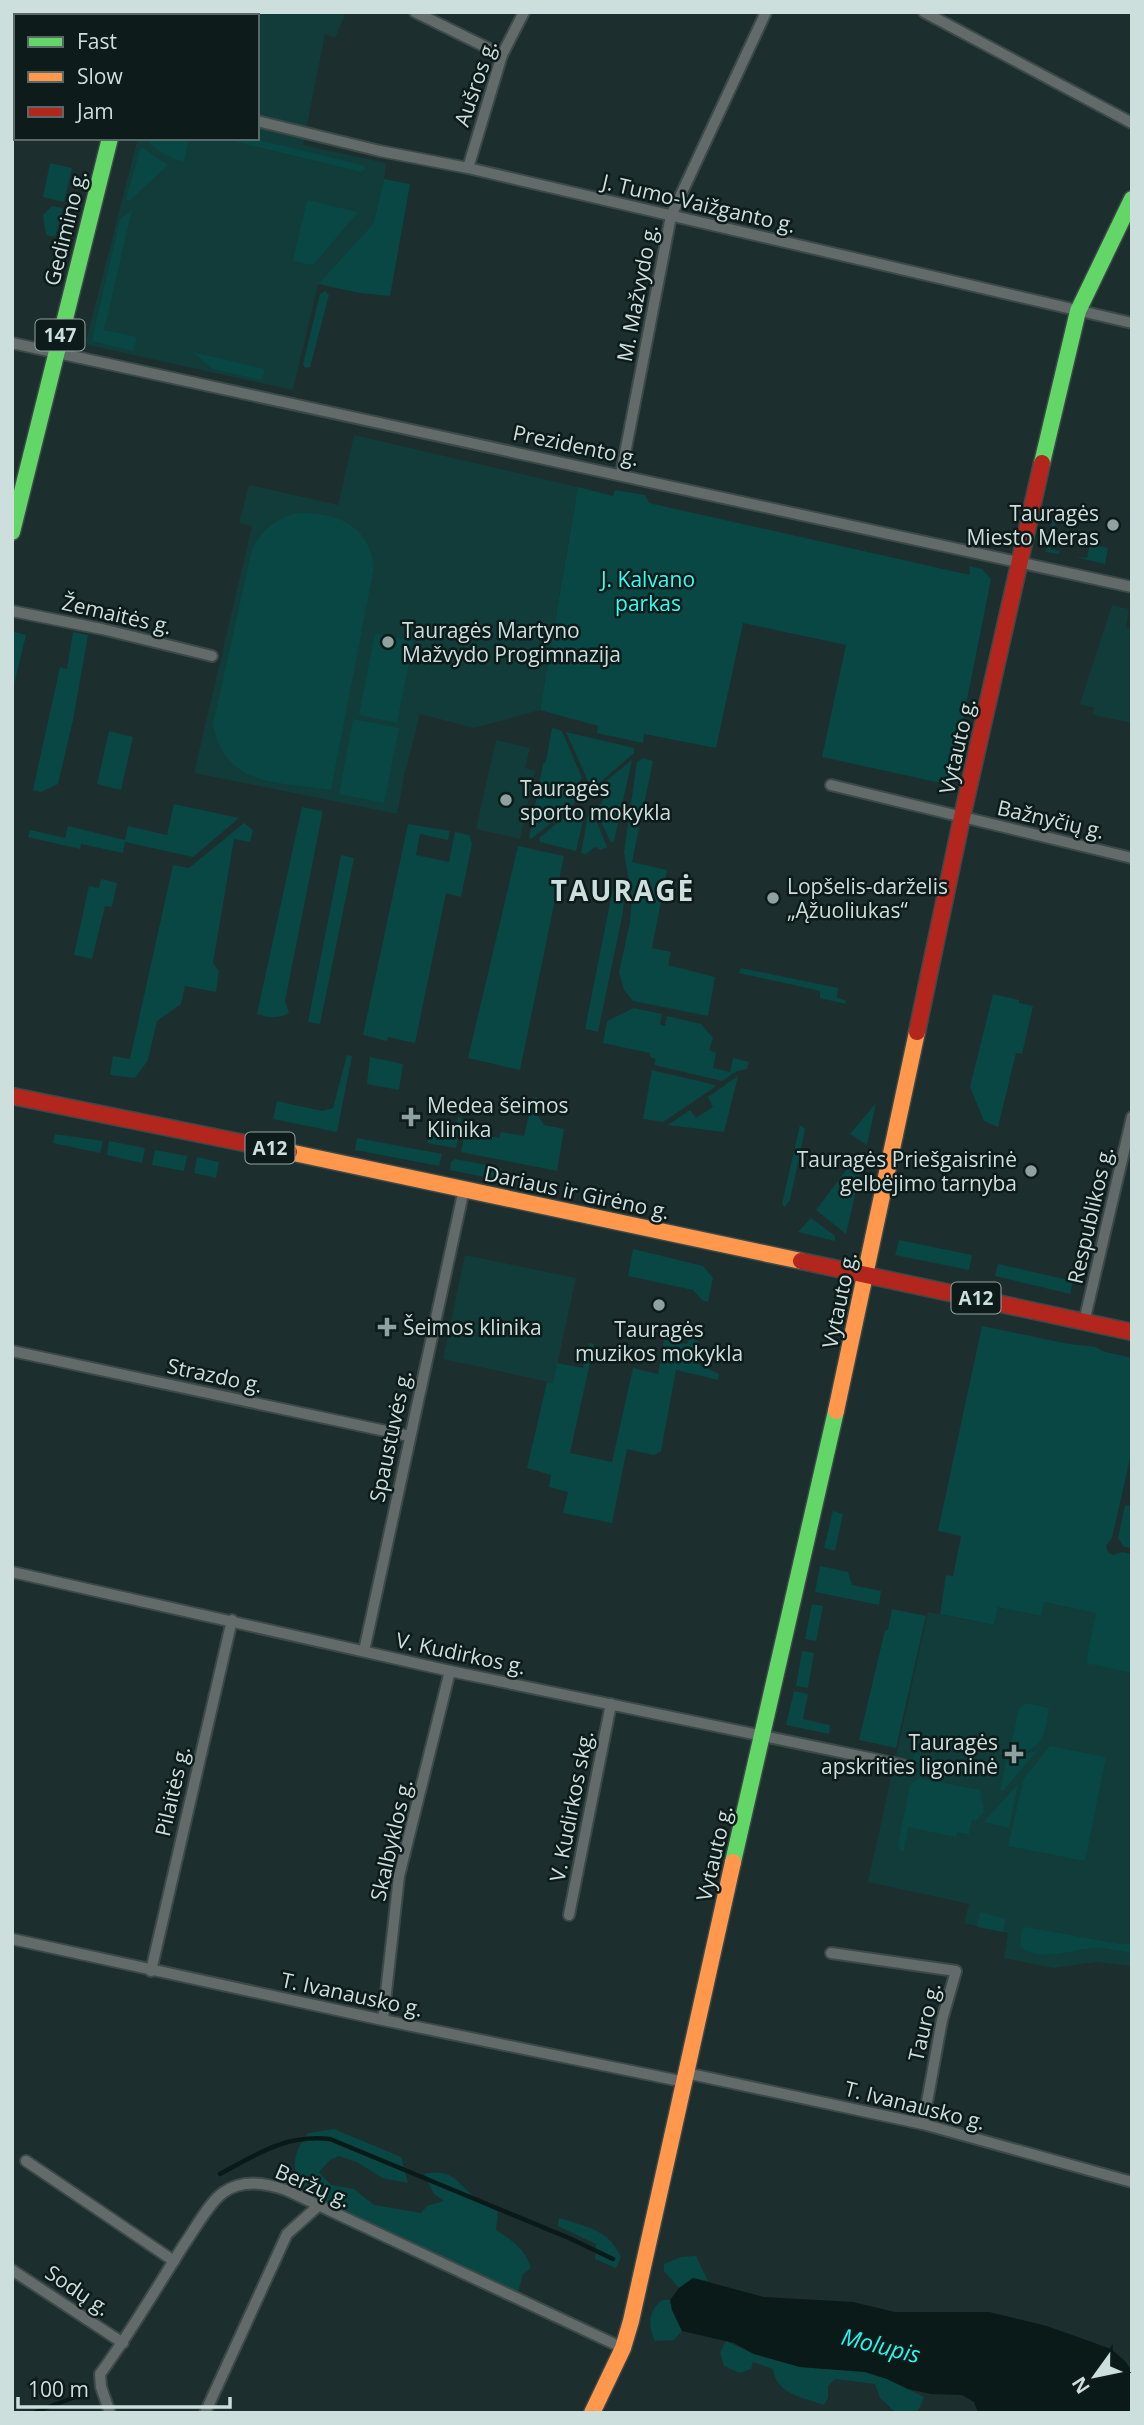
<svg xmlns="http://www.w3.org/2000/svg" width="1144" height="2425" font-family="'Open Sans',sans-serif">
  <rect width="100%" height="100%" fill="#1d2e2e"/>
  <g fill="#123c3a">
    <path d="M182,12H346L335,38L325,34L303,145L386,163L384,179L373,224L318,284L293,390L88,345L86,341L138,138H257V16H181Z"/>
    <path d="M354,435L578,487L540,710L474,728L420,714L405,772L397,814L194,773L252,526L239,523L249,485L338,505Z"/>
    <path d="M1112,605L1129,609L1126,627L1132,629V723L1093,715L1094,708L1080,704Z"/>
    <path d="M496,740L530,748L525,768L535,771L520,839L476,829Z"/>
    <path d="M465,1255L576,1278L553,1383L443,1359Z"/>
    <path d="M1044,1602L1132,1619V1966L1096,1962L1053,1968L1004,1958L1008,1933L964,1923L969,1904L868,1882L928,1612L994,1625L998,1606L1040,1616Z"/>
  </g>
  <g fill="#084744">
    <path d="M145,138H189L184,162C171,159 153,149 145,138Z"/>
    <path d="M236,138H251L362,165L366,169L362,172L237,142Z"/>
    <path d="M143,148L168,165L129,201L126,199L140,149Z"/>
    <path d="M50,163L72,168L64,202L43,197Z"/>
    <path d="M384,179L410,184L390,296L360,293L318,284L373,224Z"/>
    <path d="M307,200L358,212L313,265L293,261Z"/>
    <path d="M52,206L63,208L55,237L46,235L43,215Z"/>
    <path d="M132,210L104,330L137,337L133,351L92,341L120,219Z"/>
    <path d="M325,291L329,295L310,367L305,368L303,364L320,294Z"/>
    <path d="M192,352L265,369L262,380L213,369Z"/>
    <path d="M578,487L613,496L615,490L645,495L649,503L970,575L969,566L982,569L991,579L950,785L822,757L846,645L743,623L716,748L644,734L643,743L597,733L598,726L540,710Z"/>
    <path d="M1055,507L1087,513L1085,522L1057,516L1050,549L1060,551L1059,554L1046,552Z"/>
    <path d="M297,513C337,512 368,524 374,567L331,790C278,781 225,788 213,724L252,550C263,529 274,519 297,513Z"/>
    <path d="M1090,544L1108,548L1105,564L1075,557L1087,558Z"/>
    <path d="M14,632L26,635L12,693V639Z"/>
    <path d="M73,632L88,635L73,720L58,784L41,792L33,790L60,667L67,669Z"/>
    <path d="M375,633L413,641L397,723L359,715Z"/>
    <path d="M353,719L399,728L384,803L339,794Z"/>
    <path d="M552,728L562,731L582,778L577,784L574,804L531,839L529,838L543,764L546,761Z"/>
    <path d="M109,731L133,737L121,790L97,784Z"/>
    <path d="M566,732L634,748V753L598,784L588,781Z"/>
    <path d="M643,758L653,761L632,862L667,870L652,948L671,952L668,965L715,977L708,1016L633,1001L624,990L619,972L630,922L632,899L624,852L637,762Z"/>
    <path d="M632,760L614,841L611,843L595,809L601,804L605,795L601,785Z"/>
    <path d="M174,804L239,818L193,857L125,842L123,853L81,844L80,849L28,837L30,830L65,838L68,826L125,840L128,826L167,835Z"/>
    <path d="M302,807L322,811V815L285,1001L289,1013C277,1019 270,1018 257,1014Z"/>
    <path d="M577,807L585,812L576,851L540,842L539,838Z"/>
    <path d="M589,810H592L607,847L601,850L595,847L586,854L581,853Z"/>
    <path d="M244,823L253,830L250,842L234,839L213,963L219,971L216,992L185,986L181,1004L157,1021L148,1060L135,1078L110,1075L113,1056L130,1059L173,865L189,868Z"/>
    <path d="M408,824L450,831L448,840L420,834L416,855L449,862L455,832L469,835L472,844L461,897L446,893L415,1043L388,1037L387,1041L363,1035Z"/>
    <path d="M518,846L564,856L520,1070L468,1058Z"/>
    <path d="M341,855L354,858L320,1024L308,1022Z"/>
    <path d="M615,878L624,897L623,912L598,1032L585,1029Z"/>
    <path d="M101,879L117,883L112,907L105,906L92,959L74,955L89,886L99,888Z"/>
    <path d="M741,968L838,988L837,998L845,1000L846,1004L820,998V991L739,973Z"/>
    <path d="M993,994L1019,1000V1003L1033,1006L1022,1054L1016,1053L998,1127L984,1121L970,1087Z"/>
    <path d="M634,1008L662,1014L660,1024L665,1026L667,1016L701,1024L713,1038L709,1050L716,1053L713,1068L730,1072L733,1058L749,1062L747,1069L737,1071L722,1081L654,1065L656,1059L650,1057V1053L603,1043L607,1021Z"/>
    <path d="M347,1055L352,1056L337,1132L273,1119L277,1101L322,1111L333,1108Z"/>
    <path d="M370,1057L403,1064L399,1090L367,1084Z"/>
    <path d="M652,1070L715,1085V1087L663,1122L643,1119Z"/>
    <path d="M738,1076L724,1132L668,1125L690,1110L696,1118L713,1107L708,1097Z"/>
    <path d="M533,1097L538,1098L536,1113L544,1125L564,1129L557,1171L461,1152L465,1131L499,1138L501,1132L524,1136Z"/>
    <path d="M876,1103L867,1145L850,1134Z"/>
    <path d="M458,1117L462,1118L456,1148L427,1143L429,1134L453,1139Z"/>
    <path d="M800,1125L805,1129L790,1200L785,1207L782,1204Z"/>
    <path d="M55,1134L103,1141L100,1153L53,1143Z"/>
    <path d="M357,1138L442,1154L439,1166L355,1150Z"/>
    <path d="M109,1141L145,1148L142,1163L107,1155Z"/>
    <path d="M155,1150L187,1156L184,1171L152,1165Z"/>
    <path d="M197,1157L219,1162L216,1178L194,1173Z"/>
    <path d="M455,1159L502,1168L500,1180L450,1170L451,1162Z"/>
    <path d="M850,1165L860,1174L846,1234L816,1210Z"/>
    <path d="M811,1218L835,1236V1241L798,1232Z"/>
    <path d="M899,1240L972,1255L969,1270L895,1255Z"/>
    <path d="M633,1249L703,1266L713,1278L708,1302L702,1300L693,1290L628,1276Z"/>
    <path d="M998,1264L1073,1281L1070,1294L995,1276Z"/>
    <path d="M982,1326L1069,1344L1096,1347L1102,1351L1132,1358V1450L1112,1538L1106,1546L1108,1552L1113,1555L1122,1552L1132,1554V1673L1086,1663L1096,1613L1044,1602L1041,1616L998,1607L994,1625L940,1614L946,1575L953,1576L961,1536L938,1531Z"/>
    <path d="M689,1337L699,1342L695,1361L702,1366L719,1374L718,1380L676,1370L661,1451L654,1455L627,1449L612,1523L563,1513L568,1492L549,1487L551,1475L527,1468L547,1382L553,1383L557,1363L583,1368L589,1343L594,1344L570,1453L612,1462L633,1368L658,1374L664,1340L687,1344Z"/>
    <path d="M1125,1505L1132,1506V1548L1124,1547L1118,1538Z"/>
    <path d="M833,1511L843,1514L835,1551L824,1548Z"/>
    <path d="M820,1566L848,1572L852,1585L881,1591L879,1605L815,1592Z"/>
    <path d="M812,1604L823,1606L816,1641L805,1639Z"/>
    <path d="M892,1609L926,1616L896,1748L859,1740L885,1630H888Z"/>
    <path d="M802,1651L814,1653L808,1688L796,1686Z"/>
    <path d="M794,1691L808,1694L803,1719L830,1725L829,1734L786,1725Z"/>
    <path d="M1026,1703L1049,1708C1042,1745 1045,1745 1008,1758L1019,1709Z"/>
    <path d="M1050,1746L1106,1757L1085,1861L1008,1846L1024,1778Z"/>
    <path d="M1038,1750L1003,1791L1000,1790L1006,1761Z"/>
    <path d="M915,1754L979,1768L978,1774L913,1761Z"/>
    <path d="M919,1778L980,1790L984,1812L976,1821L972,1820L969,1834L957,1832L956,1837L908,1827L904,1851L900,1850L898,1846L910,1785Z"/>
    <path d="M1018,1784L1009,1828L984,1822Z"/>
    <path d="M980,1912L1006,1919L1003,1932L977,1927Z"/>
    <path d="M1026,1927L1119,1944H1132V1953C1119,1951 1105,1947 1092,1948C1070,1950 1039,1963 1020,1946L1022,1929Z"/>
    <path d="M334,2129L401,2157L408,2183L382,2178L357,2162L339,2156L330,2160L319,2172L331,2185L354,2189L374,2205L421,2213L427,2206L444,2201L434,2194L424,2174C454,2167 458,2185 478,2200C484,2205 492,2208 498,2212L496,2230C513,2241 525,2249 531,2268L523,2274L518,2292L387,2234L351,2214L339,2203L317,2199L299,2187C292,2162 293,2154 308,2133Z"/>
    <path d="M559,2218C587,2227 608,2229 621,2257L616,2268L595,2259L596,2244L558,2226Z"/>
    <path d="M696,2256L708,2281L693,2278L679,2288L664,2271V2264L681,2257Z"/>
    <path d="M662,2300H670L672,2310L682,2331L674,2340L655,2341C648,2326 648,2311 662,2300Z"/>
    <path d="M726,2341L754,2354L800,2367L865,2372L887,2379L924,2397L918,2411L896,2413L880,2398L875,2384L835,2379L828,2386V2398L824,2405C802,2397 776,2394 773,2369L753,2362L751,2369L740,2373L724,2366L720,2352Z"/>
  </g>
  <path fill="#091a19" d="M693,2278L764,2297L853,2302L895,2312H989L1047,2326L1111,2349L1125,2361L1132,2371V2413H978L974,2402L962,2395L931,2394L908,2389L887,2379L865,2372L800,2367L754,2354L734,2343L682,2331L672,2310L670,2300L679,2288Z"/>
  <g fill="none" stroke-linecap="round" stroke-linejoin="round">
    <g stroke="#091a19" stroke-width="4.5">
      <path d="M220,2174C257,2154 286,2134 330,2139L569,2238L613,2259"/>
      <path d="M33,2413L75,2397"/>
    </g>
    <g stroke="#3b4948" stroke-width="14">
      <g id="street">
        <path d="M415,12L502,55"/>
        <path d="M924,12L1132,123"/>
        <path d="M12,63L16,64"/>
        <path d="M257,121L380,151L468,168L1132,323"/>
        <path d="M468,168L502,55L524,12"/>
        <path d="M12,343L1132,587"/>
        <path d="M621,474L671,216L766,12"/>
        <path d="M12,611L102,629L212,656"/>
        <path d="M831,785L1132,858"/>
        <path d="M1084,1322L1132,1117"/>
        <path d="M12,1351L409,1436"/>
        <path d="M12,1572L450,1671L903,1765"/>
        <path d="M364,1651L464,1189"/>
        <path d="M569,1915L611,1704"/>
        <path d="M12,1939L383,2020L685,2082"/>
        <path d="M831,1953L956,1971L942,2020L923,2124"/>
        <path d="M151,1971L232,1620"/>
        <path d="M383,2020L399,1876L450,1671"/>
        <path d="M686,2073L923,2124L1132,2182"/>
        <path d="M26,2161L174,2261"/>
        <path d="M12,2270L123,2343"/>
        <path d="M110,2413L101,2387L100,2374C131,2332 157,2287 185,2243C195,2229 210,2201 224,2192C243,2179 265,2183 286,2190L623,2348"/>
        <path d="M205,2413L287,2234L317,2207"/>
      </g>
    </g>
    <g stroke="#3b4948" stroke-width="19">
      <g id="fast">
        <path d="M1042,463L1078,311L1132,199"/>
        <path d="M12,532L110,138"/>
        <path d="M733,1862L836,1411"/>
      </g>
    </g>
    <g stroke="#3b4948" stroke-width="19">
      <g id="slow">
        <path d="M155,16L157,12"/>
        <path d="M289,1152L801,1261"/>
        <path d="M836,1411L917,1032"/>
        <path d="M592,2413L623,2348L631,2321L733,1862"/>
      </g>
    </g>
    <g stroke="#3b4948" stroke-width="19">
      <g id="jam">
        <path d="M917,1032L962,817L1042,463"/>
        <path d="M12,1096L289,1152"/>
        <path d="M801,1261L1132,1332"/>
      </g>
    </g>
    <use href="#street" stroke="#636a6a" stroke-width="10"/>
    <use href="#fast" stroke="#63d668" stroke-width="16"/>
    <use href="#slow" stroke="#ff974d" stroke-width="16"/>
    <use href="#jam" stroke="#b3261e" stroke-width="16"/>
  </g>
  <g fill="#8fa1a0" stroke="#0d1b1a" stroke-width="2.5">
    <circle cx="1113" cy="525" r="7"/>
    <circle cx="388" cy="642" r="7"/>
    <circle cx="506" cy="800" r="7"/>
    <circle cx="773" cy="898" r="7"/>
    <path d="M407.5 1106.5h7v7h7v7h-7v7h-7v-7h-7v-7h7z"/>
    <circle cx="1031" cy="1171" r="7"/>
    <circle cx="659" cy="1305" r="7"/>
    <path d="M383.5 1316.5h7v7h7v7h-7v7h-7v-7h-7v-7h7z"/>
    <path d="M1010.5 1743.5h7v7h7v7h-7v7h-7v-7h-7v-7h7z"/>
  </g>
  <g text-anchor="middle" dominant-baseline="central" stroke-width="5" stroke-linejoin="round" paint-order="stroke">
    <g fill="#0d1b1a" stroke="#93a4a2" stroke-width="2">
      <rect x="35.5" y="319.5" width="49" height="31" rx="5"/>
      <rect x="245.5" y="1132.5" width="49" height="31" rx="5"/>
      <rect x="951.5" y="1282.5" width="49" height="31" rx="5"/>
    </g>
    <g font-size="19" font-weight="bold" fill="#cddfdd">
      <text x="60" y="335">147</text>
      <text x="270" y="1148">A12</text>
      <text x="976" y="1298">A12</text>
    </g>
    <g font-size="21" fill="#cddfdd" stroke="#0d1b1a">
      <text transform="translate(475 83) rotate(-71)">Aušros g.</text>
      <text transform="translate(699 203) rotate(13)">J. Tumo-Vaižganto g.</text>
      <text transform="translate(65 228) rotate(-76)">Gedimino g.</text>
      <text transform="translate(637 293) rotate(-79)">M. Mažvydo g.</text>
      <text transform="translate(576 445) rotate(12)">Prezidento g.</text>
      <text transform="translate(117 614) rotate(13)">Žemaitės g.</text>
      <text transform="translate(957 746) rotate(-77)">Vytauto g.</text>
      <text transform="translate(1051 819) rotate(13)">Bažnyčių g.</text>
      <text transform="translate(577 1192) rotate(12)">Dariaus ir Girėno g.</text>
      <text transform="translate(1090 1215) rotate(-77)">Respublikos g.</text>
      <text transform="translate(839 1300) rotate(-78)">Vytauto g.</text>
      <text transform="translate(215 1375) rotate(12)">Strazdo g.</text>
      <text transform="translate(390 1436) rotate(-78)">Spaustuvės g.</text>
      <text transform="translate(461 1653) rotate(12)">V. Kudirkos g.</text>
      <text transform="translate(172 1791) rotate(-77)">Pilaitės g.</text>
      <text transform="translate(571 1806) rotate(-79)">V. Kudirkos skg.</text>
      <text transform="translate(391 1840) rotate(-77)">Skalbyklos g.</text>
      <text transform="translate(714 1853) rotate(-77)">Vytauto g.</text>
      <text transform="translate(352 1994) rotate(12)">T. Ivanausko g.</text>
      <text transform="translate(924 2022) rotate(-77)">Tauro g.</text>
      <text transform="translate(915 2105) rotate(14)">T. Ivanausko g.</text>
      <text transform="translate(313 2185) rotate(23)">Beržų g.</text>
      <text transform="translate(78 2290) rotate(34)">Sodų g.</text>
    </g>
    <g font-size="21" fill="#cddfdd" stroke="#0d1b1a" text-anchor="start">
      <text x="1099" y="513" text-anchor="end">Tauragės<tspan x="1099" dy="24">Miesto Meras</tspan></text>
      <text x="402" y="630">Tauragės Martyno<tspan x="402" dy="24">Mažvydo Progimnazija</tspan></text>
      <text x="520" y="788">Tauragės<tspan x="520" dy="24">sporto mokykla</tspan></text>
      <text x="787" y="886">Lopšelis-darželis<tspan x="787" dy="24">„Ąžuoliukas“</tspan></text>
      <text x="427" y="1105">Medea šeimos<tspan x="427" dy="24">Klinika</tspan></text>
      <text x="1017" y="1159" text-anchor="end">Tauragės Priešgaisrinė<tspan x="1017" dy="24">gelbėjimo tarnyba</tspan></text>
      <text x="403" y="1327">Šeimos klinika</text>
      <text x="659" y="1329" text-anchor="middle">Tauragės<tspan x="659" dy="24">muzikos mokykla</tspan></text>
      <text x="998" y="1742" text-anchor="end">Tauragės<tspan x="998" dy="24">apskrities ligoninė</tspan></text>
    </g>
    <g font-size="21" fill="#35fef5" stroke="#0d1b1a">
      <text x="648" y="579">J. Kalvano<tspan x="648" dy="24">parkas</tspan></text>
    </g>
    <g font-size="23" font-style="italic" fill="#28f7ef" stroke="#0d1b1a">
      <text transform="translate(881 2345) rotate(14)">Molupis</text>
    </g>
    <g font-size="28" font-weight="bold" letter-spacing="2" fill="#cddfdd" stroke="#0d1b1a">
      <text x="623" y="890">TAURAGĖ</text>
    </g>
  </g>
  <rect width="1144" height="2425" fill="none" stroke="#cddfdd" stroke-width="28"/>
  <rect x="14" y="14" width="245" height="126" fill="#0d1b1a" stroke="#5a6968" stroke-width="2"/>
  <rect x="28" y="37" width="35" height="10" fill="#63d668" stroke="#5a6968" stroke-width="2"/>
  <text x="77" y="49" font-size="21" fill="#cddfdd">Fast</text>
  <rect x="28" y="72" width="35" height="10" fill="#ff974d" stroke="#5a6968" stroke-width="2"/>
  <text x="77" y="84" font-size="21" fill="#cddfdd">Slow</text>
  <rect x="28" y="107" width="35" height="10" fill="#b3261e" stroke="#5a6968" stroke-width="2"/>
  <text x="77" y="119" font-size="21" fill="#cddfdd">Jam</text>
  <g transform="translate(1095 2376) rotate(237)" stroke="#0d1b1a" stroke-width="5" paint-order="stroke">
  <path d="M0-5L12 26L0 18L-12 26Z" fill="#cddfdd"/>
  <text y="-10" font-size="19" font-weight="bold" text-anchor="middle" fill="#cddfdd">N</text>
  </g>
  <path d="M18 2397v10h212v-10" fill="none" stroke="#cddfdd" stroke-width="3.5"/>
  <text x="28" y="2397" font-size="21" fill="#cddfdd" stroke="#0d1b1a" stroke-width="5" paint-order="stroke">100 m</text>
</svg>
